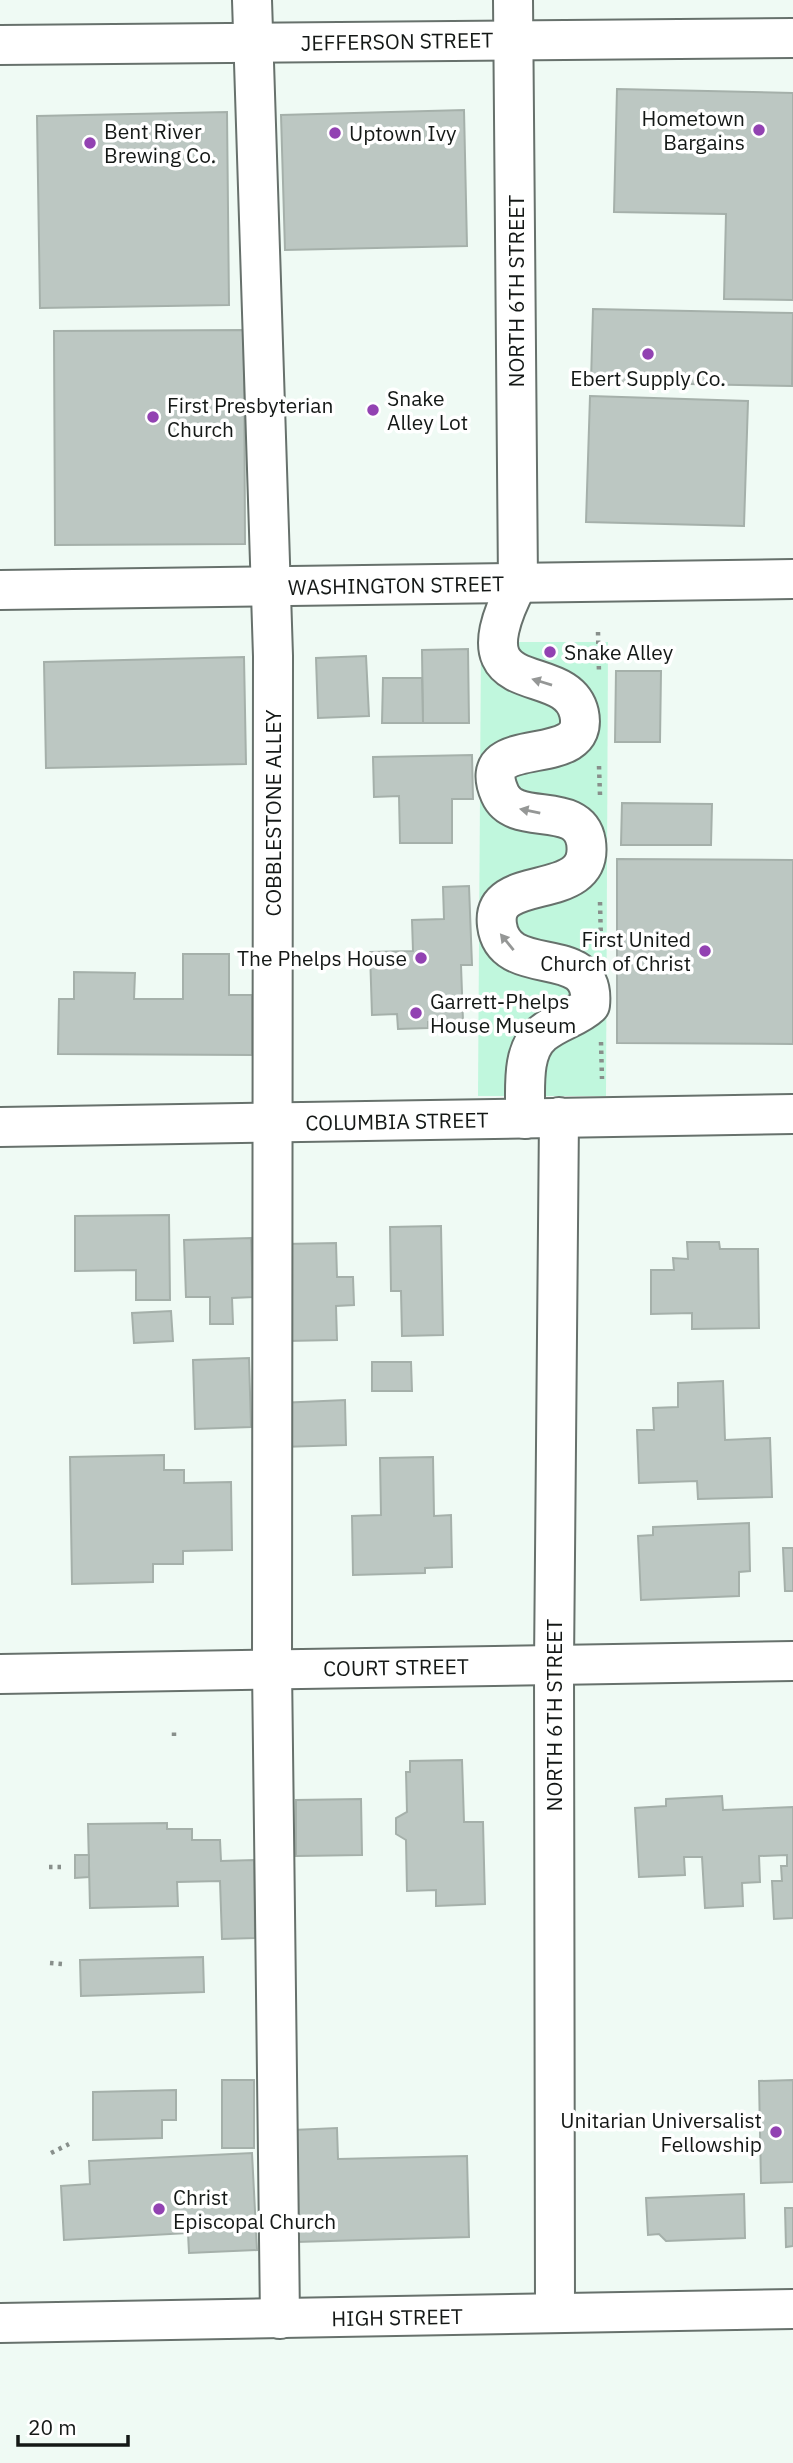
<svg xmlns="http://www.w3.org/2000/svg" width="793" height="2463" font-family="'IBM Plex Sans',sans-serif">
  <rect width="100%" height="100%" fill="#effaf4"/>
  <path fill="#c0f7dd" d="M481,642H608L606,1096H478Z"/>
  <g fill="#bcc7c2" stroke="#a5b0aa" stroke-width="2">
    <path d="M617,89L793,93V300L724,299L726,214L614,212Z"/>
    <path d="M464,110L467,246L285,250L281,115Z"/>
    <path d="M227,112L229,305L40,308L37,116Z"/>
    <path d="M593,309L793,313L792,386L591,382Z"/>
    <path d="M244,330L245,544L55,545L54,331Z"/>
    <path d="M590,396L748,401L744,526L586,522Z"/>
    <path d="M468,649L469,723H423L422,650Z"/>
    <path d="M366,656L369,716L318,718L316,658Z"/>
    <path d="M244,657L246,764L46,768L44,662Z"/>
    <path d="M616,671H661L660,742H615Z"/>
    <path d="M383,678H422L423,723H382Z"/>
    <path d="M472,755L473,799H452V843H400L399,796L374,797L373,757Z"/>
    <path d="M622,803L712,804L711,845H621Z"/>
    <path d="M617,859L793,860V1044L617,1043Z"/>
    <path d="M469,886L472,965H461L463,1021L428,1022V1028L398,1029L397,1014L372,1015L370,952L413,951L412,920L444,919L443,887Z"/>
    <path d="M183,954H229V995H252V1055L58,1054L59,999H74V972L135,973L134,999H183Z"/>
    <path d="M169,1215L170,1300H136V1270L75,1271V1216Z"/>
    <path d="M441,1226L443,1335L402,1336L401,1291H391L390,1227Z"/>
    <path d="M251,1238L253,1297L232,1298L233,1324H210V1297H186L184,1240Z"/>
    <path d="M687,1242H719L720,1249H758L759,1328L692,1329V1313L651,1314V1270H674L673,1258L688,1259Z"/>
    <path d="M336,1243L337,1277H353L354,1305L336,1306L337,1340L286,1341L284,1244Z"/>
    <path d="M171,1311L173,1341L134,1343L132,1313Z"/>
    <path d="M249,1358L251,1427L195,1429L193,1360Z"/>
    <path d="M372,1362H411L412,1391H372Z"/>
    <path d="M723,1381L725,1440L770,1438L772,1497L698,1499L697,1481L639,1483L637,1430H654L653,1408L678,1407V1383Z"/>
    <path d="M345,1400L346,1445L281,1447L279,1403Z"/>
    <path d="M164,1455V1470H184V1483L231,1482L232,1550L183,1551V1564H153V1582L72,1584L70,1457Z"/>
    <path d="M433,1457L434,1516L451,1515L452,1567L425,1568V1573L353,1575L352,1516L381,1515L380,1458Z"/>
    <path d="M749,1523L750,1571L739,1572V1596L641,1600L638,1536L653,1535V1527Z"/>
    <path d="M783,1548H793V1591H785Z"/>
    <path d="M462,1760L464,1822H483L485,1904L436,1906V1890L407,1891L406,1840L396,1834V1818L407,1812L406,1772H410V1761Z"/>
    <path d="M722,1796L723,1810L793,1807V1918L774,1919L772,1881H782L781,1866H787V1855L759,1856L760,1882L742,1883L743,1906L705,1908L702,1857H684L685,1875L639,1877L635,1808L666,1806V1799Z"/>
    <path d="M361,1799L362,1855L296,1856V1800Z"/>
    <path d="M167,1823V1829H192V1840H220L221,1861L254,1860L255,1938L222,1939L220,1881L177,1882L178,1906L90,1908L88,1824Z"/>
    <path d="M75,1855H89V1877L75,1878Z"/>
    <path d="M203,1957L204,1992L81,1996L80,1960Z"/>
    <rect x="222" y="2080" width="32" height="68"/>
    <path d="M793,2080V2182L761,2183L759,2081Z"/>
    <path d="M176,2090V2120H162V2138L93,2140V2092Z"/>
    <path d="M337,2128L338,2159L467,2156L469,2237L296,2242L293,2130Z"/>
    <path d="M252,2153L257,2250L189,2253L188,2233L64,2240L61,2186L90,2184L89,2161Z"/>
    <path d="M744,2194L745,2238L666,2241L659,2234L648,2235L646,2198Z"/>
    <path d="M785,2208H793V2246L786,2247Z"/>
  </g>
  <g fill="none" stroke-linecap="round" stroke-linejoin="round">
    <g stroke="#67716c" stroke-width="42">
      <g id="minor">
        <path d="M252,0L273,656L272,1668L280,2319"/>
        <path d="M513,0L518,583C453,707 566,657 579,713C592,773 471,729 500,794C515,828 579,799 586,842C595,905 490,870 497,925C504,982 597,940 590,1005C576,1018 557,1021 542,1034C520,1052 526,1092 525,1119"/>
        <path d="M0,45L793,38"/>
        <path d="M0,1127L793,1114"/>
        <path d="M0,1674L793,1661"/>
        <path d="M555,2313L554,1665L559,1117"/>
        <path d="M0,2323L793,2309"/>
      </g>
    </g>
    <g stroke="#67716c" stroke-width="42">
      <path id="major" d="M0,590L793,579"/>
    </g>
    <g stroke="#888f8b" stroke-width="4.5" stroke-dasharray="3.5 5" stroke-linecap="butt">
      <path d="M598,632L599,673"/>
      <path d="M599,766L600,795"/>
      <path d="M600,902L601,942"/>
      <path d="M601,1042L602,1079"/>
      <path d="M174,1736V1729"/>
      <path d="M49,1867H62"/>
      <path d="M50,1963L62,1964"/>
      <path d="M51,2153L69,2144"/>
    </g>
    <use href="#minor" stroke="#fff" stroke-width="38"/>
    <use href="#major" stroke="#fff" stroke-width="38"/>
  </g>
  <defs><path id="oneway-solid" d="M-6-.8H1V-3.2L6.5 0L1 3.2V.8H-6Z" transform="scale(1.75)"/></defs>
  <g fill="#959796">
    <use href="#oneway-solid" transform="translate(542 682) rotate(-163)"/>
    <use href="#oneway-solid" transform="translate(530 811) rotate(-168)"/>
    <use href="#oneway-solid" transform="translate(507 942) rotate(-129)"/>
  </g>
  <g fill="#9242b2" stroke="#fff" stroke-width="2.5">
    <circle cx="759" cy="130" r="7"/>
    <circle cx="335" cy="133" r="7"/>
    <circle cx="90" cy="143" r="7"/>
    <circle cx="648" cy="354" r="7"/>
    <circle cx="373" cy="410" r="7"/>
    <circle cx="153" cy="417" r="7"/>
    <circle cx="550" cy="652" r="7"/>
    <circle cx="705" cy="951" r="7"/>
    <circle cx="421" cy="958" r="7"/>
    <circle cx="416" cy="1013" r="7"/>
    <circle cx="776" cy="2132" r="7"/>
    <circle cx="159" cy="2209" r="7"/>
  </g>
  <g text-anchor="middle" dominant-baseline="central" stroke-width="7" stroke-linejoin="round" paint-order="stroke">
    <g font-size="21" fill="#141816" stroke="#fff">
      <text transform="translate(397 41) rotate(-1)">JEFFERSON STREET</text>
      <text transform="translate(516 291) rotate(-90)">NORTH 6TH STREET</text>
      <text transform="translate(396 585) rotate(-1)">WASHINGTON STREET</text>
      <text transform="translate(273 813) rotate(-90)">COBBLESTONE ALLEY</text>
      <text transform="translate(397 1121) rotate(-1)">COLUMBIA STREET</text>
      <text transform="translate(396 1667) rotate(-1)">COURT STREET</text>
      <text transform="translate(554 1715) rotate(-90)">NORTH 6TH STREET</text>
      <text transform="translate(397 2317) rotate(-1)">HIGH STREET</text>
    </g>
    <g font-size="21" fill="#141816" stroke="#fff" text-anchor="start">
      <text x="745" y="118" text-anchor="end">Hometown<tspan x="745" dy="24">Bargains</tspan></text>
      <text x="104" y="131">Bent River<tspan x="104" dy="24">Brewing Co.</tspan></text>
      <text x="349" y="133">Uptown Ivy</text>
      <text x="648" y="378" text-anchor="middle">Ebert Supply Co.</text>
      <text x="387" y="398">Snake<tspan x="387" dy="24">Alley Lot</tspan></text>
      <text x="167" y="405">First Presbyterian<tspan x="167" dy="24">Church</tspan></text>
      <text x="564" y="652">Snake Alley</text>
      <text x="691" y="939" text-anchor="end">First United<tspan x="691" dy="24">Church of Christ</tspan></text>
      <text x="407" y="958" text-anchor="end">The Phelps House</text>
      <text x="430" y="1001">Garrett-Phelps<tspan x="430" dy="24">House Museum</tspan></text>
      <text x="762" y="2120" text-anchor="end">Unitarian Universalist<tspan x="762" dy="24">Fellowship</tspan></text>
      <text x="173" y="2197">Christ<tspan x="173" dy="24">Episcopal Church</tspan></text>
    </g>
  </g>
  <path d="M18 2435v10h110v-10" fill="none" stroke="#141816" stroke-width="3.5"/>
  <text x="28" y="2435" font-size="21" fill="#141816" stroke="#ffffff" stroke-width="5" paint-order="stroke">20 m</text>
</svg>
